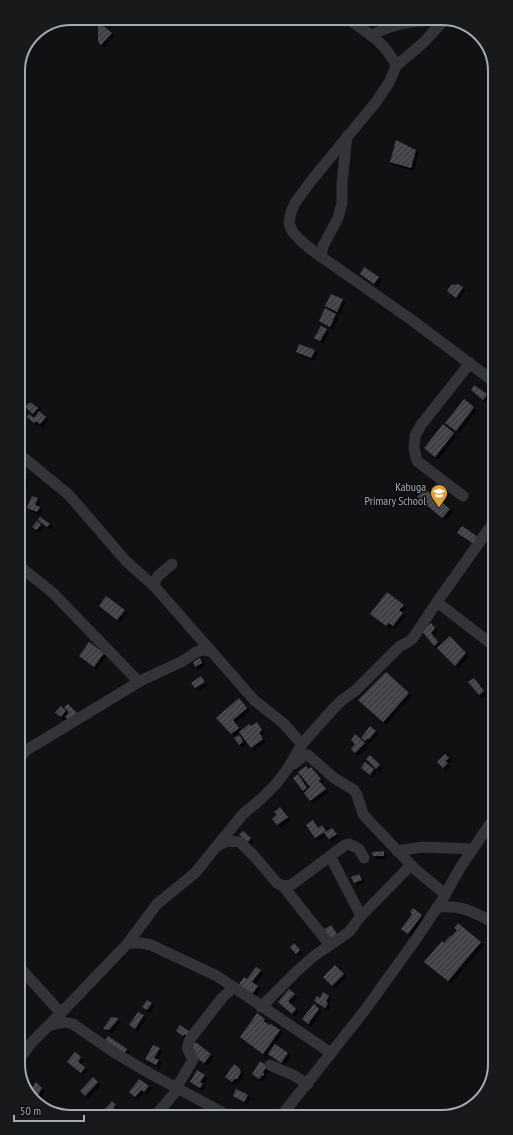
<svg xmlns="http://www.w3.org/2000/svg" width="513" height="1135" font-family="'PT Sans Narrow',sans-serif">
  <defs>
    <pattern id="building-hatch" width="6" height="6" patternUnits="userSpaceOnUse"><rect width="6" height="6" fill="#404246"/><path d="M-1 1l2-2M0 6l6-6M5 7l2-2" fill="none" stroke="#595a5e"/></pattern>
    <filter id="shadow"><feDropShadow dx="3" dy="3" stdDeviation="0" flood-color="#0009"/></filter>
  </defs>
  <rect width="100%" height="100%" fill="#111113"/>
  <g fill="url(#building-hatch)" filter="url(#shadow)">
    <path d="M100,23L112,33L101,45L98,42V26Z"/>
    <path d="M396,140L416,150L411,168L390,162Z"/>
    <path d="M364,267L379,277L374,284L360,274Z"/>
    <path d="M458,284L463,287L456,298L447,291L451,285Z"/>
    <path d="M331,294L343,299L337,312L325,306Z"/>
    <path d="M325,308L336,314L330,327L319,321Z"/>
    <path d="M321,326L327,329L320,341L314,338Z"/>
    <path d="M299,344L315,350L311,358L296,352Z"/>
    <path d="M474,385L487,394L483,400L471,390Z"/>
    <path d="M464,399L474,407L456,431L445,423Z"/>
    <path d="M30,402L38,408L33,414L25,407Z"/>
    <path d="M39,411L46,417L40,424L36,421L34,423L27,417L29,414L34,418Z"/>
    <path d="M443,424L454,433L435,457L424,448Z"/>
    <path d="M19,475L26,476L24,484L19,482Z"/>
    <path d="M424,488L450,509L442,518L417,497Z"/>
    <path d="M32,496L38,498L35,505L40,507L37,512L27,508Z"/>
    <path d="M40,517L50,524L47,527L38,520Z"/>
    <path d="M37,521L41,524L37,530L32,527Z"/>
    <path d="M462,526L478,537L474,544L457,533Z"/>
    <path d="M387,592L404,605L399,610L403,613L393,626L389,623L386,626L370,614Z"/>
    <path d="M106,596L125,610L117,620L99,606Z"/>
    <path d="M431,623L435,628L431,633L438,642L434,646L422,631Z"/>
    <path d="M450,636L466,653L455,666L437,648Z"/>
    <path d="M89,642L104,653L94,667L79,656Z"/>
    <path d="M200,658L202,663L195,667L193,662Z"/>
    <path d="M386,672L409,693L383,722L358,700Z"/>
    <path d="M201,676L205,682L195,688L191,683Z"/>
    <path d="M474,678L484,691L479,695L468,682Z"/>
    <path d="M239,698L247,708L233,720L239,728L231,734L216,718Z"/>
    <path d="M68,704L77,713L69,721L65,717L69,712L64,707Z"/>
    <path d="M61,706L66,711L61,717L55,713Z"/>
    <path d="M257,722L262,730L259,732L263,739L251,748L239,732L249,724L251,726Z"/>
    <path d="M370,726L376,731L369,739H367L365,741L361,738Z"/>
    <path d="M355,734L365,743L355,753L351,749L355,744L351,740Z"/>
    <path d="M239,735L243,741L239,745L234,738Z"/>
    <path d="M445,754L449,758L445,761L448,763L443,768L437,762Z"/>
    <path d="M370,755L380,765L376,769L366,759Z"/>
    <path d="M365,762L374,769L370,775L361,768Z"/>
    <path d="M306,766L308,769L311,767L321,779L315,783L319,781L326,789L310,801L304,793L310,787L298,772Z"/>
    <path d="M298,774L307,788L303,791L293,778Z"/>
    <path d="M280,807L288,817L277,825L272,819L277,815L274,812Z"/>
    <path d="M313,820L318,828L322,825L326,831L315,838L306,825Z"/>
    <path d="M332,828L337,834L329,839L324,833Z"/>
    <path d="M243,831L251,838L248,842L239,835Z"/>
    <path d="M384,851V856H373L372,852Z"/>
    <path d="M359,874L362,880L354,883L351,877Z"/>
    <path d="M413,908L422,915L408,934L401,929L412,914L410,912Z"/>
    <path d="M458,923L481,942L448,981L424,962L442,941L444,943L450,936L451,937L457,930L454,928Z"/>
    <path d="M331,925L339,937L330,943L322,931Z"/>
    <path d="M294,943L300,950L296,954L290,947Z"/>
    <path d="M335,965L344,974L332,986L323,977Z"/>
    <path d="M256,967L261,970L252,982L258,986L251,996L238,986L244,977L247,979Z"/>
    <path d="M289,989L295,994L288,1001L296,1009L292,1014L278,1002Z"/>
    <path d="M323,992L329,996L326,1001L328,1003L325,1008L314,1001L317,996L320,998Z"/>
    <path d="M147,1000L152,1003L147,1010L142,1007Z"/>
    <path d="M314,1004L319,1009L308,1024L302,1019Z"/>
    <path d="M138,1012L144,1015L135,1029L129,1025Z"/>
    <path d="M257,1013L265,1019L263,1021L270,1025L271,1024L280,1030L263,1054L240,1037Z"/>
    <path d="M111,1017L119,1018L109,1030L103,1029Z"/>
    <path d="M180,1025L190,1032L194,1025L198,1028L190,1038L184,1034L183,1036L176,1031Z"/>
    <path d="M108,1036L127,1049L124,1054L105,1041Z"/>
    <path d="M194,1041L211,1054L204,1063L187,1051Z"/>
    <path d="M275,1044L288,1053L281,1063L268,1054Z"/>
    <path d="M153,1045L160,1048L154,1058L159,1060L156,1065L145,1059Z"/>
    <path d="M75,1052L81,1057L78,1062L85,1067L81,1073L67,1062Z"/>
    <path d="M260,1061L267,1066L263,1072L264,1074L263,1076L262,1075L259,1079L252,1074Z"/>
    <path d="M234,1064L239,1068L241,1072L237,1079H234L232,1082L225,1077Z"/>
    <path d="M197,1070L205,1075L200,1082L203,1084L200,1088L190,1082Z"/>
    <path d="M93,1077L98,1082L85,1096L80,1091Z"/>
    <path d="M139,1079L149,1086L144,1092L141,1090L135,1097L129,1092Z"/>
    <path d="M36,1082L42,1088L35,1100L31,1095L33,1091L31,1089Z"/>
    <path d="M236,1089L248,1095L244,1102L233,1096Z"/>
    <path d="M112,1101L116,1105L113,1107L115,1108L110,1114L105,1109Z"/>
  </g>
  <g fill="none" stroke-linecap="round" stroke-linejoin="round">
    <g stroke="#333437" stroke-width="11">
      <path d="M346,18C366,31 386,43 396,66L390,81L376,102L311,181L295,203L291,212L289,223L292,231L299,239L313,251L409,318L493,381"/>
      <path d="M371,36C395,21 423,20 450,20"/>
      <path d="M396,66L423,43L446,18"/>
      <path d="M321,257L323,246L338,218L342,203V183L347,136"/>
      <path d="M19,454L69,495L126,561L155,587"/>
      <path d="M463,496L417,461L414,448L415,436L421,425L470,363"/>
      <path d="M172,564L158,576L155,581V587L254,700L283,723L302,744"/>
      <path d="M19,566L52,592L139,682"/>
      <path d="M437,602L494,646"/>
      <path d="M20,758L25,751L142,680L183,661L196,652L202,650L210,651"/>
      <path d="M293,764L305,755H308L334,778L354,790L357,795L363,814L371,823L416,870L445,894"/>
      <path d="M217,846L228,841L240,842L255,857L277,883L283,886L291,885L298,880L345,845L349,844L359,849L364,858"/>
      <path d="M397,851L423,847L473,849"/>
      <path d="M330,856L361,916"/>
      <path d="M283,886L330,945"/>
      <path d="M437,907C464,905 472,912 495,923"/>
      <path d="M128,943H141L151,945L217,976L331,1053"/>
      <path d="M21,969L61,1013"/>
      <path d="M261,1007L295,973L314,956L349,932L361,916L411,865"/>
      <path d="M50,1025L64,1022L73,1024L112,1051L149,1073L229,1116"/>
      <path d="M21,1057L32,1042L61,1013L128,943L157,904L195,873L243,814L261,799L276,784L288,768L302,744L332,710L341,701L356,690L400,646L408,642L413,638L437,602L493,523"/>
      <path d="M270,1065L293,1075L308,1084"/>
      <path d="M176,1088L193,1060C189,1050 185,1051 190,1039L222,998L233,988"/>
      <path d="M282,1115L365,1010L414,942L441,902L460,868L494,818"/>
      <path d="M155,1116L178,1089"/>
    </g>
  </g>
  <defs>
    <g id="school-pin" transform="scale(0.9)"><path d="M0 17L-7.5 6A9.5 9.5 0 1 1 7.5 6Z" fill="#e3a03a" stroke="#0c0d0e"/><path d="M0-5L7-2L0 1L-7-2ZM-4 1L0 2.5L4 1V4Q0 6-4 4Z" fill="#fff"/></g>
  </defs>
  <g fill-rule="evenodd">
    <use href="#school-pin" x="439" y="493"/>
  </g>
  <g text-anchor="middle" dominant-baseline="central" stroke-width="3" stroke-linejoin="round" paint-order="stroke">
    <g font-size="12" fill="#a4a9b2" stroke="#0c0d0e" text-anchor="end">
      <text x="426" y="486">Kabuga<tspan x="426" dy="14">Primary School</tspan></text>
    </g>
  </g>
  <path d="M0 0H513V1135H0ZM71 25H442A46 46 0 0 1 488 71V1064A46 46 0 0 1 442 1110H71A46 46 0 0 1 25 1064V71A46 46 0 0 1 71 25Z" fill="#18191b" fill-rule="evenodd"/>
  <path fill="none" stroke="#a4a9b2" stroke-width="2" d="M71 25H442A46 46 0 0 1 488 71V1064A46 46 0 0 1 442 1110H71A46 46 0 0 1 25 1064V71A46 46 0 0 1 71 25Z"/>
  <path d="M14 1115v6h70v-6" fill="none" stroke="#a4a9b2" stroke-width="2"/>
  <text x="20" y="1115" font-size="12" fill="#a4a9b2" stroke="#0c0d0e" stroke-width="3" paint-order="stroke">50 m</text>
</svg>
